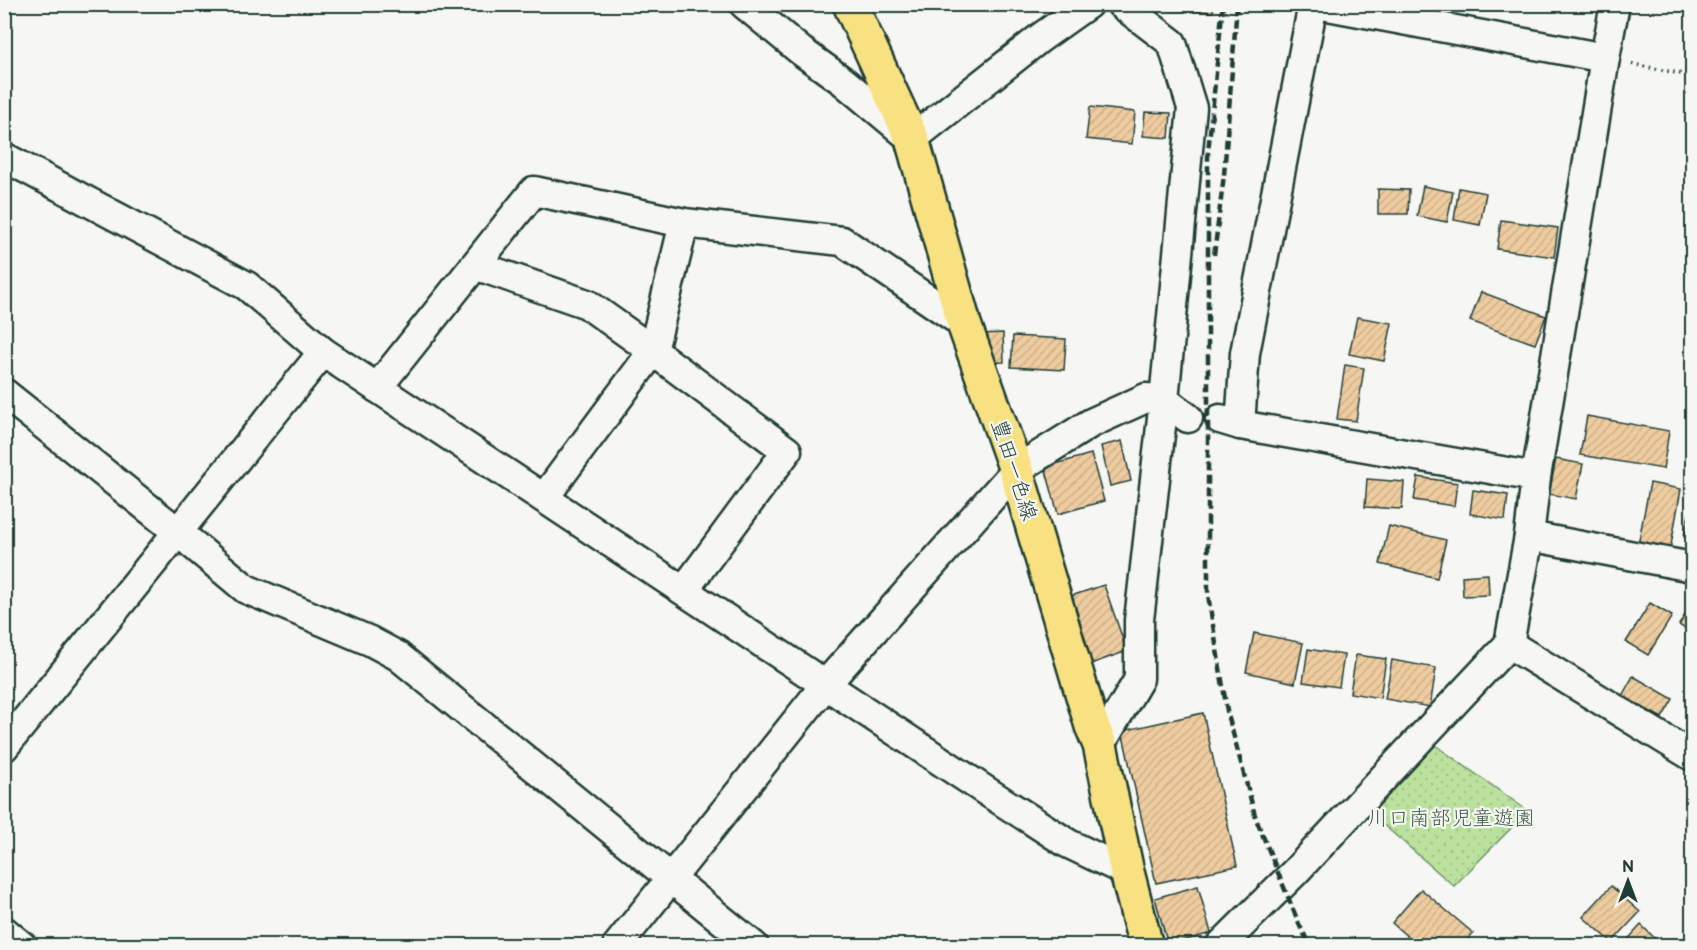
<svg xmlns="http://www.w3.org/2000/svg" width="1697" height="950" font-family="'Balsamiq Sans','Klee One',sans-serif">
  <defs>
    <pattern id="park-dots" width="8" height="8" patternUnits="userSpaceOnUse" patternTransform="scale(1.5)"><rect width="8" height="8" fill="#bae29d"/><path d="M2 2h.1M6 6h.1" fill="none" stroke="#9fc388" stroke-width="1.8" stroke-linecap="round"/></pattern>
    <pattern id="building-hatch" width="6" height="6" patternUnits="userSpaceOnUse" patternTransform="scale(1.5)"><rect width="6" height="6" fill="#efcca0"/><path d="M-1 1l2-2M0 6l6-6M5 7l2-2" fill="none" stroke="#ccb08a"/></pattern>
  </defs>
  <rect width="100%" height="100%" fill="#f6f6f2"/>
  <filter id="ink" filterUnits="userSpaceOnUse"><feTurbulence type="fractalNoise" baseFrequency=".0167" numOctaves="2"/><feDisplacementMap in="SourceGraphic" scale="12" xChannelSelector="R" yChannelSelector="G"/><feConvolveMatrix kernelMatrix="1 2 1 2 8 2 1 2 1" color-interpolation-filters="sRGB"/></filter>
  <g filter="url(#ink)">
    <path fill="url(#park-dots)" stroke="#6c9068" stroke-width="1.5" d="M1435,745L1528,811L1454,886L1371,814Z"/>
    <g fill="url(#building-hatch)" stroke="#1f3d34" stroke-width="1.5">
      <path d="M1154,4H1214L1213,12L1154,9Z"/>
      <path d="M1090,107L1135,112L1132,144L1086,139Z"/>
      <path d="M1145,112L1171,113L1169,138L1143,136Z"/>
      <path d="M1423,186L1453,192L1447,222L1417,216Z"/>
      <path d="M1459,188L1486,193L1480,225L1454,220Z"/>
      <path d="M1378,189L1409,190L1408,214H1378Z"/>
      <path d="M1501,220L1558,228L1554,257L1497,249Z"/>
      <path d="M1481,292L1546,316L1535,344L1470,321Z"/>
      <path d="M1357,317L1392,323L1384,361L1349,354Z"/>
      <path d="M1003,333L1004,362L982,363L981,334Z"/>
      <path d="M1013,336L1066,339L1064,370L1011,367Z"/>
      <path d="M1345,365L1364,368L1356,421L1337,419Z"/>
      <path d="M1587,416L1669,431L1663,469L1580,455Z"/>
      <path d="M1122,441L1131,481L1110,486L1101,446Z"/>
      <path d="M1091,454L1104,501L1058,514L1045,467Z"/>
      <path d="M1556,459L1583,464L1576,499L1549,494Z"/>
      <path d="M1418,477L1457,483L1454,506L1414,500Z"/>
      <path d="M1367,479L1404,482L1402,509L1365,507Z"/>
      <path d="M1650,483L1681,489L1670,551L1638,545Z"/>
      <path d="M1473,490L1508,495L1505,520L1470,514Z"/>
      <path d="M1692,501V539L1684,537Z"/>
      <path d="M1389,526L1446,540L1437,578L1380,564Z"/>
      <path d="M1488,574L1489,595L1463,596L1462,576Z"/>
      <path d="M1104,585L1127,651L1088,665L1065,598Z"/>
      <path d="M1650,603L1672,616L1648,655L1626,642Z"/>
      <path d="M1692,603V633L1679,625Z"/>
      <path d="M1254,633L1303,643L1295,683L1246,672Z"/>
      <path d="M1308,649L1344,655L1339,687L1303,682Z"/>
      <path d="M1356,655L1386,659L1380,698L1350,693Z"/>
      <path d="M1392,660L1436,668L1430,707L1385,699Z"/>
      <path d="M1633,676L1673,699L1662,718L1622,696Z"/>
      <path d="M1203,713L1237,866L1156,883L1122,731Z"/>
      <path d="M1198,886L1211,933L1168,945L1155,898Z"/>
      <path d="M1611,886L1640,912L1612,942L1583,917Z"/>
      <path d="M1421,889L1473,933L1462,946H1418L1392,923Z"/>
      <path d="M1641,925L1663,946H1622Z"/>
    </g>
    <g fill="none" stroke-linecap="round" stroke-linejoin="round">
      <g stroke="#1f3d34" stroke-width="33">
        <g id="street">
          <path d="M744,4L801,51L844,82L912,139L1040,38L1088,4"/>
          <path d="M1317,4L1605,58"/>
          <path d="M4,157L247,286L323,352L983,789L1067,843L1127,872"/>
          <path d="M684,223L653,351L787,451L684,590"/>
          <path d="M475,265L587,304L653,351L544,498"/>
          <path d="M377,388L534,191L684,223L842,241L964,324"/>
          <path d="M4,393L178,532L246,589L370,641L398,656L754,946"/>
          <path d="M1220,419L1240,425L1536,477"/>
          <path d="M1240,425L1245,353L1313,4"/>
          <path d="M1529,536L1692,567"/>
          <path d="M1509,644L1692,756"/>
          <path d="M1100,745L1139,679V620L1164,400L1192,108L1172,43L1121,4"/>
          <path d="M4,747L323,352"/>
          <path d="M4,931L22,946"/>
          <path d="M617,946L826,684L1016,470L1091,423L1146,398L1164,400L1188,418"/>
          <path d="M1220,946L1295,872L1509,644L1529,536L1536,477L1605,58L1615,4"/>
        </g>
      </g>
      <g stroke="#1f3d34" stroke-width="38">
        <path id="primary" d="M850,4L912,139L964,324L1016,470L1092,726L1100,745L1127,872L1146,946"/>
      </g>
      <path stroke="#1f3d34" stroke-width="4" stroke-dasharray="1.5 4.5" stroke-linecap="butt" d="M1632,64L1692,76"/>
      <use href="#street" stroke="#f6f6f2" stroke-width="28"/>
      <use href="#primary" stroke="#f8e181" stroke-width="33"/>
      <g stroke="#1f3d34" stroke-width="4.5" stroke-dasharray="9 4.5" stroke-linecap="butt">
        <path d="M1223,4L1208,152V595L1227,711L1256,819L1299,924L1310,946"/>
        <path d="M1214,255L1224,175L1237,4"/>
      </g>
    </g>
  </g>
  <g text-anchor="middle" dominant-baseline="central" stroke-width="4.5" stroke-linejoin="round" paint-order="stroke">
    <g font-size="21" fill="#1f3d34" stroke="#f6f6f2">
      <text transform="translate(1014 470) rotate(72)">豊田一色線</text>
    </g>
    <g font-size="21" fill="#3e5e49" stroke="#f6f6f2">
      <text x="1451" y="818">川口南部児童遊園</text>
    </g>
  </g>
  <rect width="1697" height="950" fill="none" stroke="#f6f6f2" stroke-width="24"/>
  <rect x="12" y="12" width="1673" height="926" fill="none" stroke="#1f3d34" stroke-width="2" filter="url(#ink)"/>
  <g transform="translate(1628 881)" stroke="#f6f6f2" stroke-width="4.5" paint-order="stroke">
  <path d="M0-4.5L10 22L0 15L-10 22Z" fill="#1f3d34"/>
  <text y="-9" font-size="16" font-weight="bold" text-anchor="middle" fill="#1f3d34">N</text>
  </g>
</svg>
